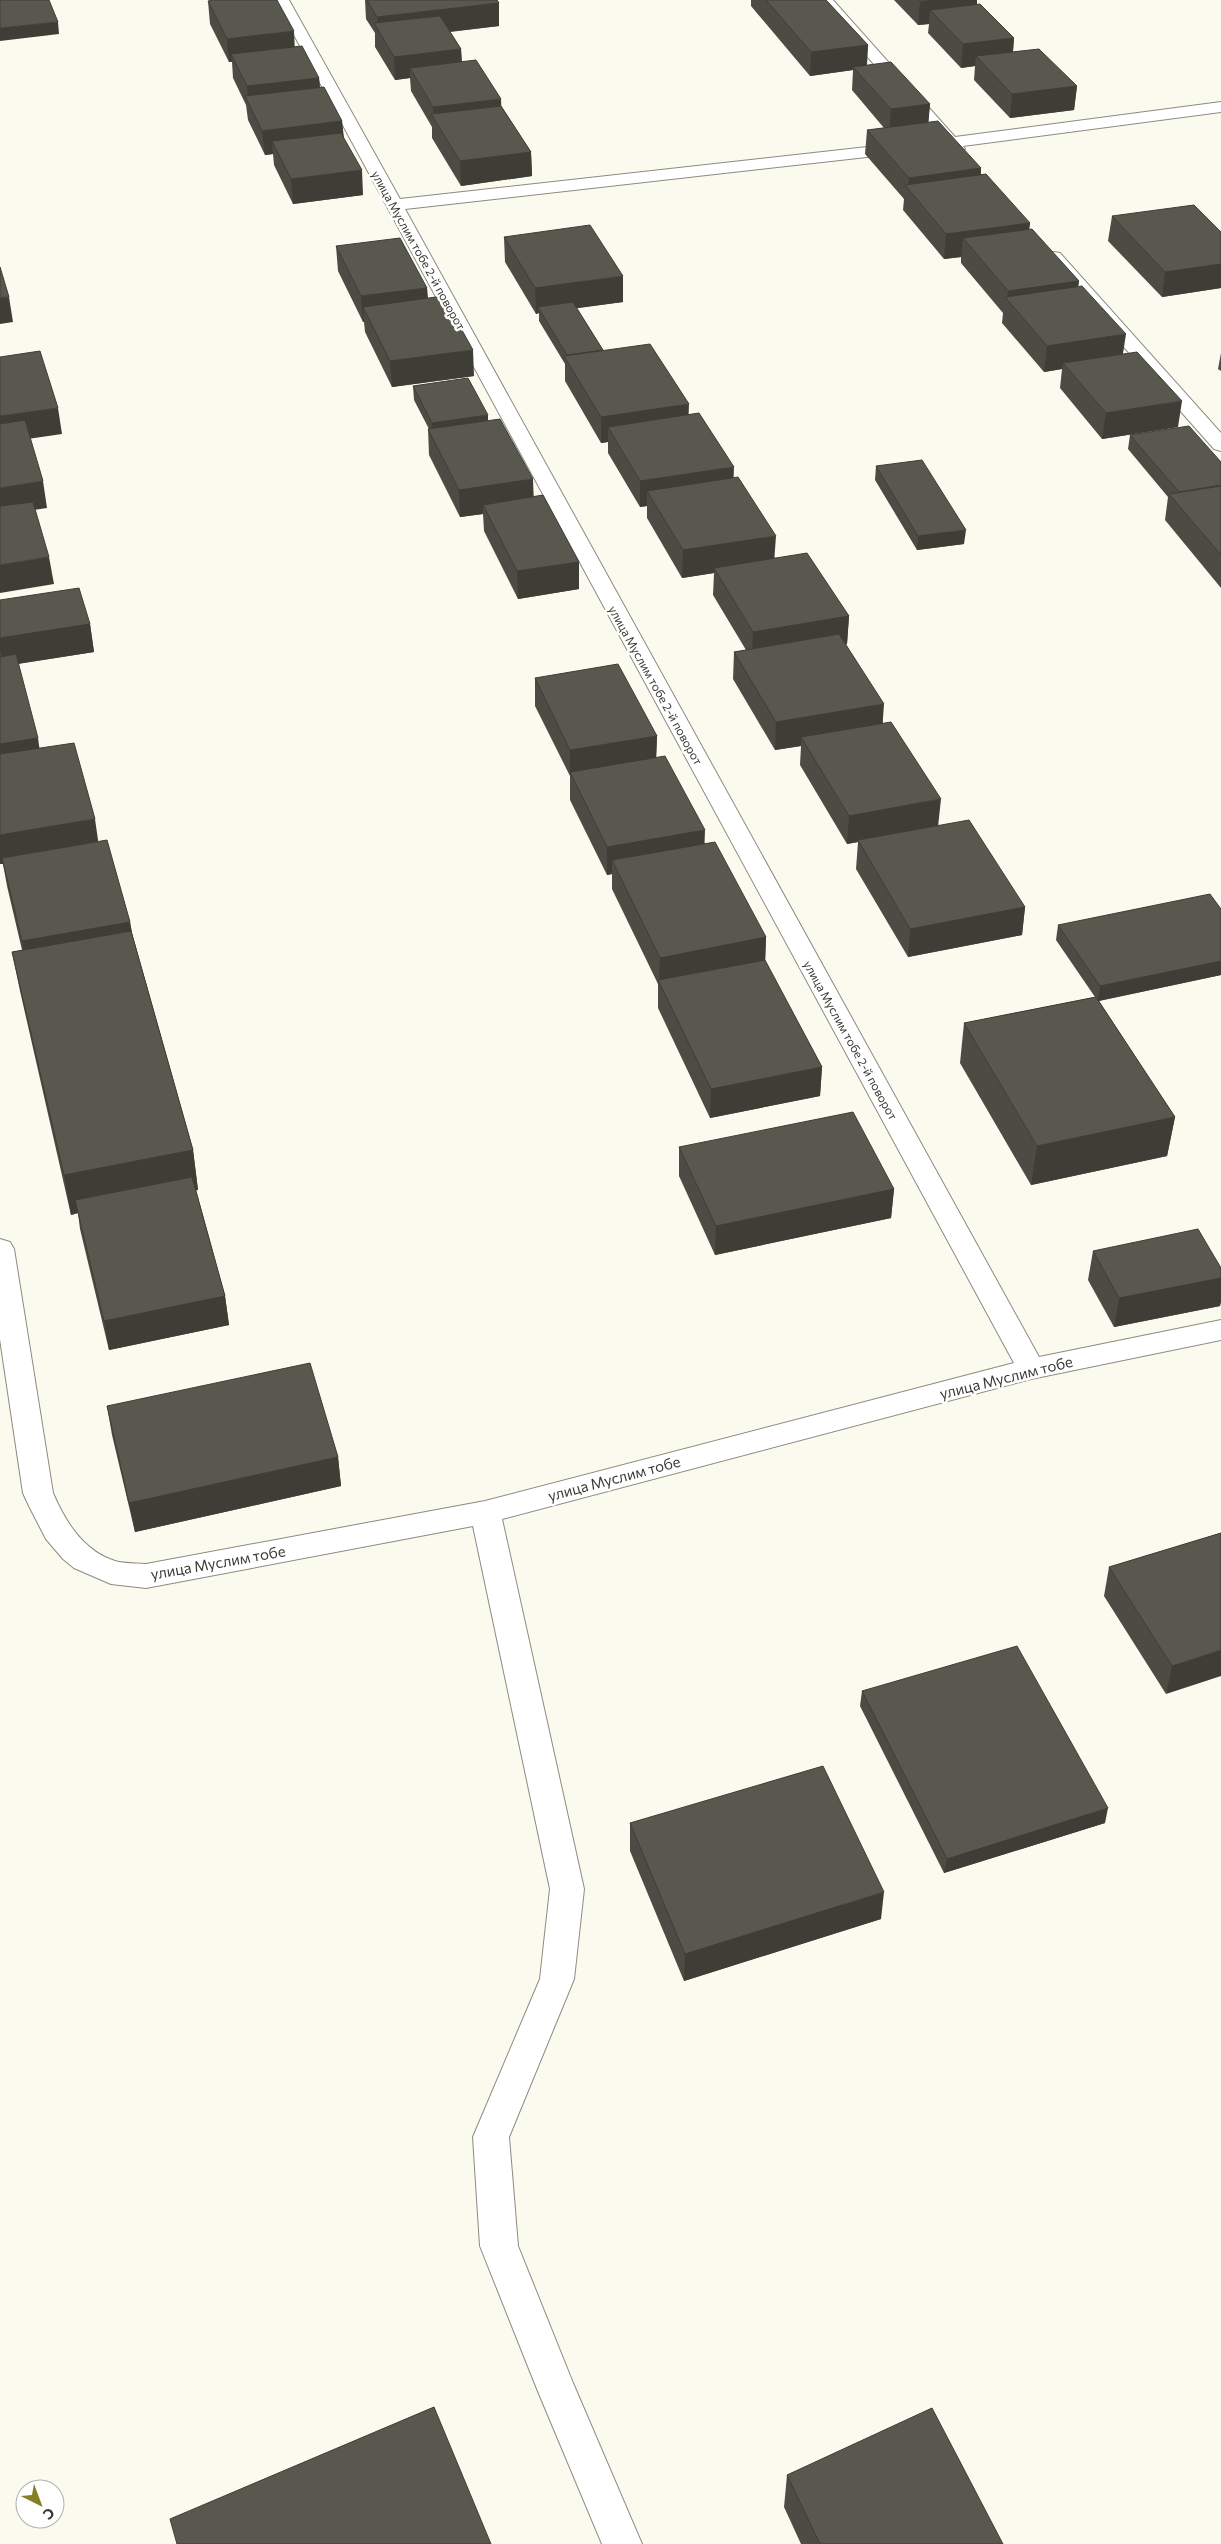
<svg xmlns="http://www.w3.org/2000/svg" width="1221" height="2544" font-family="Commissioner,sans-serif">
  <rect width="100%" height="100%" fill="#fbfaee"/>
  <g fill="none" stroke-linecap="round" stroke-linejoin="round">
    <g stroke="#8c8b81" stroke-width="2">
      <g id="minor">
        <path d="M275,0H289L400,199L939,139L818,0H833L955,137L1221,102V112L963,146L965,149L957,154L951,152L947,148L405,209L1039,1357L1221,1320V1340L1031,1379L502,1519L584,1889L574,1979L509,2137L518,2246L573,2383L642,2544H602L537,2389L480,2246L473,2137L540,1979L550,1889L473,1526L146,1588L111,1584L74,1568L63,1559L46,1539L29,1506L23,1493L0,1339V1239L10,1242L14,1249L53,1493C65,1521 83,1551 115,1561C125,1564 136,1563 146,1564L485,1501L1014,1363Z"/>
        <path d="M1054,252L1060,253L1221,433V451L1214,449L1048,261L1045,257L1048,253Z"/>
      </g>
    </g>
    <use href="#minor" fill="#fff" fill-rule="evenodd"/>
  </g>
  <g fill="#4d4c44">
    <path d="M365,0H497L499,3V26L450,32L461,49L462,62L501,106L531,152L532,176L461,186L432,138V127L411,91L410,78L395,80L375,47V33L366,19Z"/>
    <path d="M751,0H826L868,45L867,65L930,104L928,122L981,168V175L1030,223L1029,229L1079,281L1078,287L1123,354L1178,427L1102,439L1060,388L1062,369L1044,372L1002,323L1003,313L961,263V257L944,259L903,210L904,199L865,154L867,130L884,128L852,90L853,70L810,76L751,6Z"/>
    <path d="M894,0H977V5L1014,38L1013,52L1077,86L1074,110L1010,118L974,80L975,66L961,68L928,33L929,24L918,25Z"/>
    <path d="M208,1L295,47L319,78L320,87L342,121L344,138L363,195L293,204L274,165L273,154L265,155L248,120L246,105L233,78L232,62H229L210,24Z"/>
    <path d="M1112,216L1221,232V288L1162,297L1108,241Z"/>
    <path d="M504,237L623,302L576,308L603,350L688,415L733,478L775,558L849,616L847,644H846L883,723L938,826L1025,907L1022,935L908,957L856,869L858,842L847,844L800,765L801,746L775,750L733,679L734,652L746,650L713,595L714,573L682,578L647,518V506L640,507L608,453V442L601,443L565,381V364L539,321V313L536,314L505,262Z"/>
    <path d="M336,246L427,288L428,298L474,376L392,387L365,332L364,322H363L338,271Z"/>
    <path d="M1221,353V371L1218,369Z"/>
    <path d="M413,386L488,421L534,497L579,562V589L518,599L484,531L483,514L460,517L429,455L428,429H429L414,400Z"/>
    <path d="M1130,435L1221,462V588L1165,520L1168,497L1128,449Z"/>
    <path d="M876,466L964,544L917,550L875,480Z"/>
    <path d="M0,600L90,624L94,652L18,664L39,748L98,841L130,922L132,933L193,1150L198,1190H196L225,1296L229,1325L109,1350L80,1229L78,1213L71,1215L20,991L12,952L22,950L7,886L3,864H0Z"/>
    <path d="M535,678L657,736L656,757L705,844L766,937L765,961L822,1067L820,1096L710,1118L658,1008V984L612,889V874L607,875L570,800V776L535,706Z"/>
    <path d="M1221,909V975L1099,1001L1175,1117L1167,1156L1031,1185L960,1063L964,1023L1095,997L1056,940L1058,925Z"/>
    <path d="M679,1147L894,1189L891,1218L715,1255L679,1176Z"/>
    <path d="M1093,1251L1221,1268V1301L1220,1306L1114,1327L1088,1280Z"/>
    <path d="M107,1406L338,1457L341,1486L135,1532L112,1435Z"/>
    <path d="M1221,1533L1166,1694L1104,1596L1109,1567Z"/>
    <path d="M862,1691L1105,1823L944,1873L860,1706Z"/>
    <path d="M630,1823L881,1919L684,1981L630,1851Z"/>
    <path d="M787,2475L1003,2544H801L784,2507Z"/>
  </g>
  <g fill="#3e3e37">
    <path d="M937,0H977L976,18L930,10L929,24L918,25L920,2Z"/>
    <path d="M499,3V26L384,39L378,31L377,17Z"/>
    <path d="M58,22L59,34L0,41V28Z"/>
    <path d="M294,31L295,54H231L232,62H229L227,39Z"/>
    <path d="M1014,38L1012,62L976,56L975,66L961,68L963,44Z"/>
    <path d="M868,45L866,69L853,67V70L810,76L811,52Z"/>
    <path d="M461,49L462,72L410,68V78L395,80L394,57Z"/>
    <path d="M319,78L321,101H248L247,86Z"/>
    <path d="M1077,86L1074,110L1010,118L1012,94Z"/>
    <path d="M501,99L502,122L434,118L433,107Z"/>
    <path d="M930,104L928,128L889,133L891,109Z"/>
    <path d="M342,121L344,145L272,141L273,154L265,155L262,131Z"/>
    <path d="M531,152L532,176L461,186L460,161Z"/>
    <path d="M981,168L979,193L908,188L909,178Z"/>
    <path d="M362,170L363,195L293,204L291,179Z"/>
    <path d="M1030,223L1027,248L963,238L961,257L944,259L946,234Z"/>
    <path d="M1221,264V288L1162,297L1165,272Z"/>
    <path d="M623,276V302L542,313L538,307L539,313L536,314L535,288Z"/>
    <path d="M1079,281L1075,306L1007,300L1008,291Z"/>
    <path d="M427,288L428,313L363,307L364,322H363L361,296Z"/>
    <path d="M9,297L13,322L0,324V298Z"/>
    <path d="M1126,334L1122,360L1063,363L1062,369L1044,372L1047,346Z"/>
    <path d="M473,350L474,376L392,387L390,361Z"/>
    <path d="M1182,401L1178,427L1102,439L1106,413Z"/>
    <path d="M689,404L688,430L608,427V442L601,443V417Z"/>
    <path d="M58,408L62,434L0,443V416Z"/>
    <path d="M488,415V429L433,437L432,423Z"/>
    <path d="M734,467L733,493L647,491V506L640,507V481Z"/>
    <path d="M533,479L534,506L483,505V514L460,517L459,490Z"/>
    <path d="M43,481L47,508L0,515V488Z"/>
    <path d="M966,530L964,544L917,550L918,536Z"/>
    <path d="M776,536L774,563L714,568V573L682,578L683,550Z"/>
    <path d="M49,557L54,584L0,593V565Z"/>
    <path d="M579,562V589L518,599L517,571Z"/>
    <path d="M849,616L847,644L752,660L753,632Z"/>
    <path d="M90,624L94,652L3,666L0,649V638Z"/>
    <path d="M884,704L882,732L801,737V746L775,750L776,722Z"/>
    <path d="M657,736L656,763L570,774V750Z"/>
    <path d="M38,738L42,766L0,773V744Z"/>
    <path d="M941,799L938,827L858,840V842L847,844L849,816Z"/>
    <path d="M95,819L99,847L0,864V835Z"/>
    <path d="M705,830L704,858L612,860V874L607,875V847Z"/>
    <path d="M1025,907L1022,935L908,957L910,929Z"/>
    <path d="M130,922L135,951L27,970L22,941Z"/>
    <path d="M766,937L765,966L659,982L660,958Z"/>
    <path d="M1221,961V975L1098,1001L1100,986Z"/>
    <path d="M822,1067L820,1096L710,1118L711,1089Z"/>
    <path d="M1175,1117L1167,1156L1031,1185L1037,1146Z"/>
    <path d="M193,1150L198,1190L78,1213L75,1200L78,1213L71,1215L64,1175Z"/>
    <path d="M894,1189L891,1218L715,1255L716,1226Z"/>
    <path d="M1221,1278V1301L1220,1306L1114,1327L1119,1298Z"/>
    <path d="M225,1296L229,1325L109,1350L104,1321Z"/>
    <path d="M338,1457L341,1486L135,1532L129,1503Z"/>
    <path d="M1221,1650V1676L1166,1694L1172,1666Z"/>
    <path d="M1108,1808L1105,1823L944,1873L947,1859Z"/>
    <path d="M884,1892L881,1919L684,1981L685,1954Z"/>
  </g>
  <g fill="#59584f" stroke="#3e3e37">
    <path d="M0,0H49L58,22L0,28Z"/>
    <path d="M214,0H277L294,31L227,39L208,1Z"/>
    <path d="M367,0H497L499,3L377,17Z"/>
    <path d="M766,0H826L868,45L811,52Z"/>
    <path d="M918,0H937L920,2Z"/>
    <path d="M980,4L1014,38L963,44L930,10Z"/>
    <path d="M440,16L461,49L394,57L374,23Z"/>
    <path d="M302,46L319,78L247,86L231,54Z"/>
    <path d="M1039,49L1077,86L1012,94L976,56Z"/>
    <path d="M476,60L501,99L433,107L410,68Z"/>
    <path d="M891,62L930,104L891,109L853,67Z"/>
    <path d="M324,87L342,121L262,131L245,96Z"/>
    <path d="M501,106L531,152L460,161L431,114Z"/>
    <path d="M938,121L981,168L909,178L867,130Z"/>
    <path d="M341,133L362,170L291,179L272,141Z"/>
    <path d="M986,174L1030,223L946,234L905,185Z"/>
    <path d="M1194,205L1221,232V264L1165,272L1112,216Z"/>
    <path d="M590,225L623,276L535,288L504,237Z"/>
    <path d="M1032,229L1079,281L1008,291L963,238Z"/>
    <path d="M400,238L427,288L361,296L336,246Z"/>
    <path d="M0,267L9,297L0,298Z"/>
    <path d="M1082,286L1126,334L1047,346L1005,297Z"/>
    <path d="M443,296L473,350L390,361L363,307Z"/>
    <path d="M573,302L603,350L567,355L538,307Z"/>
    <path d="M650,344L689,404L601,417L564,356Z"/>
    <path d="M40,351L58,408L0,416V357Z"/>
    <path d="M1137,352L1182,401L1106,413L1063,363Z"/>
    <path d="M468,378L488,415L432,423L413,386Z"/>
    <path d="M699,413L734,467L640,481L608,427Z"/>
    <path d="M500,419L533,479L459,490L428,429Z"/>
    <path d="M25,420L43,481L0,488V424Z"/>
    <path d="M1189,426L1221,462V485L1179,492L1130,435Z"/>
    <path d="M922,460L966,530L918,536L876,466Z"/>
    <path d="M738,477L776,536L683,550L647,491Z"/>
    <path d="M1221,486V555L1169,494Z"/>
    <path d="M543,495L579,562L517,571L483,505Z"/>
    <path d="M33,502L49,557L0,565V506Z"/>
    <path d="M807,553L849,616L753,632L714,568Z"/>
    <path d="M79,588L90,624L0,638V600Z"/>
    <path d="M839,634L884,704L776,722L734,652Z"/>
    <path d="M16,654L38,738L0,744V657Z"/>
    <path d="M618,664L657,736L570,750L535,678Z"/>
    <path d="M891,722L941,799L849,816L801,737Z"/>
    <path d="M74,743L95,819L0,835V754Z"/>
    <path d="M665,756L705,830L607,847L570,772Z"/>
    <path d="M969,820L1025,907L910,929L858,840Z"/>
    <path d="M107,840L130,922L22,941L2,858Z"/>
    <path d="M715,842L766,937L660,958L612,860Z"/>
    <path d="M1210,894L1221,909V961L1100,986L1058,925Z"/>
    <path d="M131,931L193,1150L64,1175L12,952Z"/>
    <path d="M765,960L822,1067L711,1089L658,980Z"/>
    <path d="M1096,997L1175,1117L1037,1146L964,1023Z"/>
    <path d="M853,1112L894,1189L716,1226L679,1147Z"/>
    <path d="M192,1177L225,1296L104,1321L75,1200Z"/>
    <path d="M1198,1229L1221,1268V1278L1119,1298L1093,1251Z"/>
    <path d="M310,1363L338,1457L129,1503L107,1406Z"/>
    <path d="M1221,1533V1650L1172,1666L1109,1567Z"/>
    <path d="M1017,1646L1108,1808L947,1859L862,1691Z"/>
    <path d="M823,1766L884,1892L685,1954L630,1823Z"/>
    <path d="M434,2407L491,2544H177L170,2519Z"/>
    <path d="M932,2408L1003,2544H820L787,2475Z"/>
  </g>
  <g text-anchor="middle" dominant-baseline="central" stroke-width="5" stroke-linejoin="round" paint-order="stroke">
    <g font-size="12" fill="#3b3a36" stroke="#fff">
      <text transform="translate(419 250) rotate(61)">улица Муслим тобе 2-й поворот</text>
      <text transform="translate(656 685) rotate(61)">улица Муслим тобе 2-й поворот</text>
      <text transform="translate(851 1040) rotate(61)">улица Муслим тобе 2-й поворот</text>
    </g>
    <g font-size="15" fill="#3b3a36" stroke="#fff">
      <text transform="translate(1006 1377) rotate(-14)">улица Муслим тобе</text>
      <text transform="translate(614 1478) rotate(-15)">улица Муслим тобе</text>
      <text transform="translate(218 1562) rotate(-10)">улица Муслим тобе</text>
    </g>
  </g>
  <g transform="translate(40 2504) rotate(138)"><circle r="24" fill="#ffffff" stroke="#b1b0af"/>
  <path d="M0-4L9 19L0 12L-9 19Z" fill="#867f26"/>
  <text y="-8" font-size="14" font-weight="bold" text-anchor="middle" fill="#3b3a36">С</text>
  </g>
</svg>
